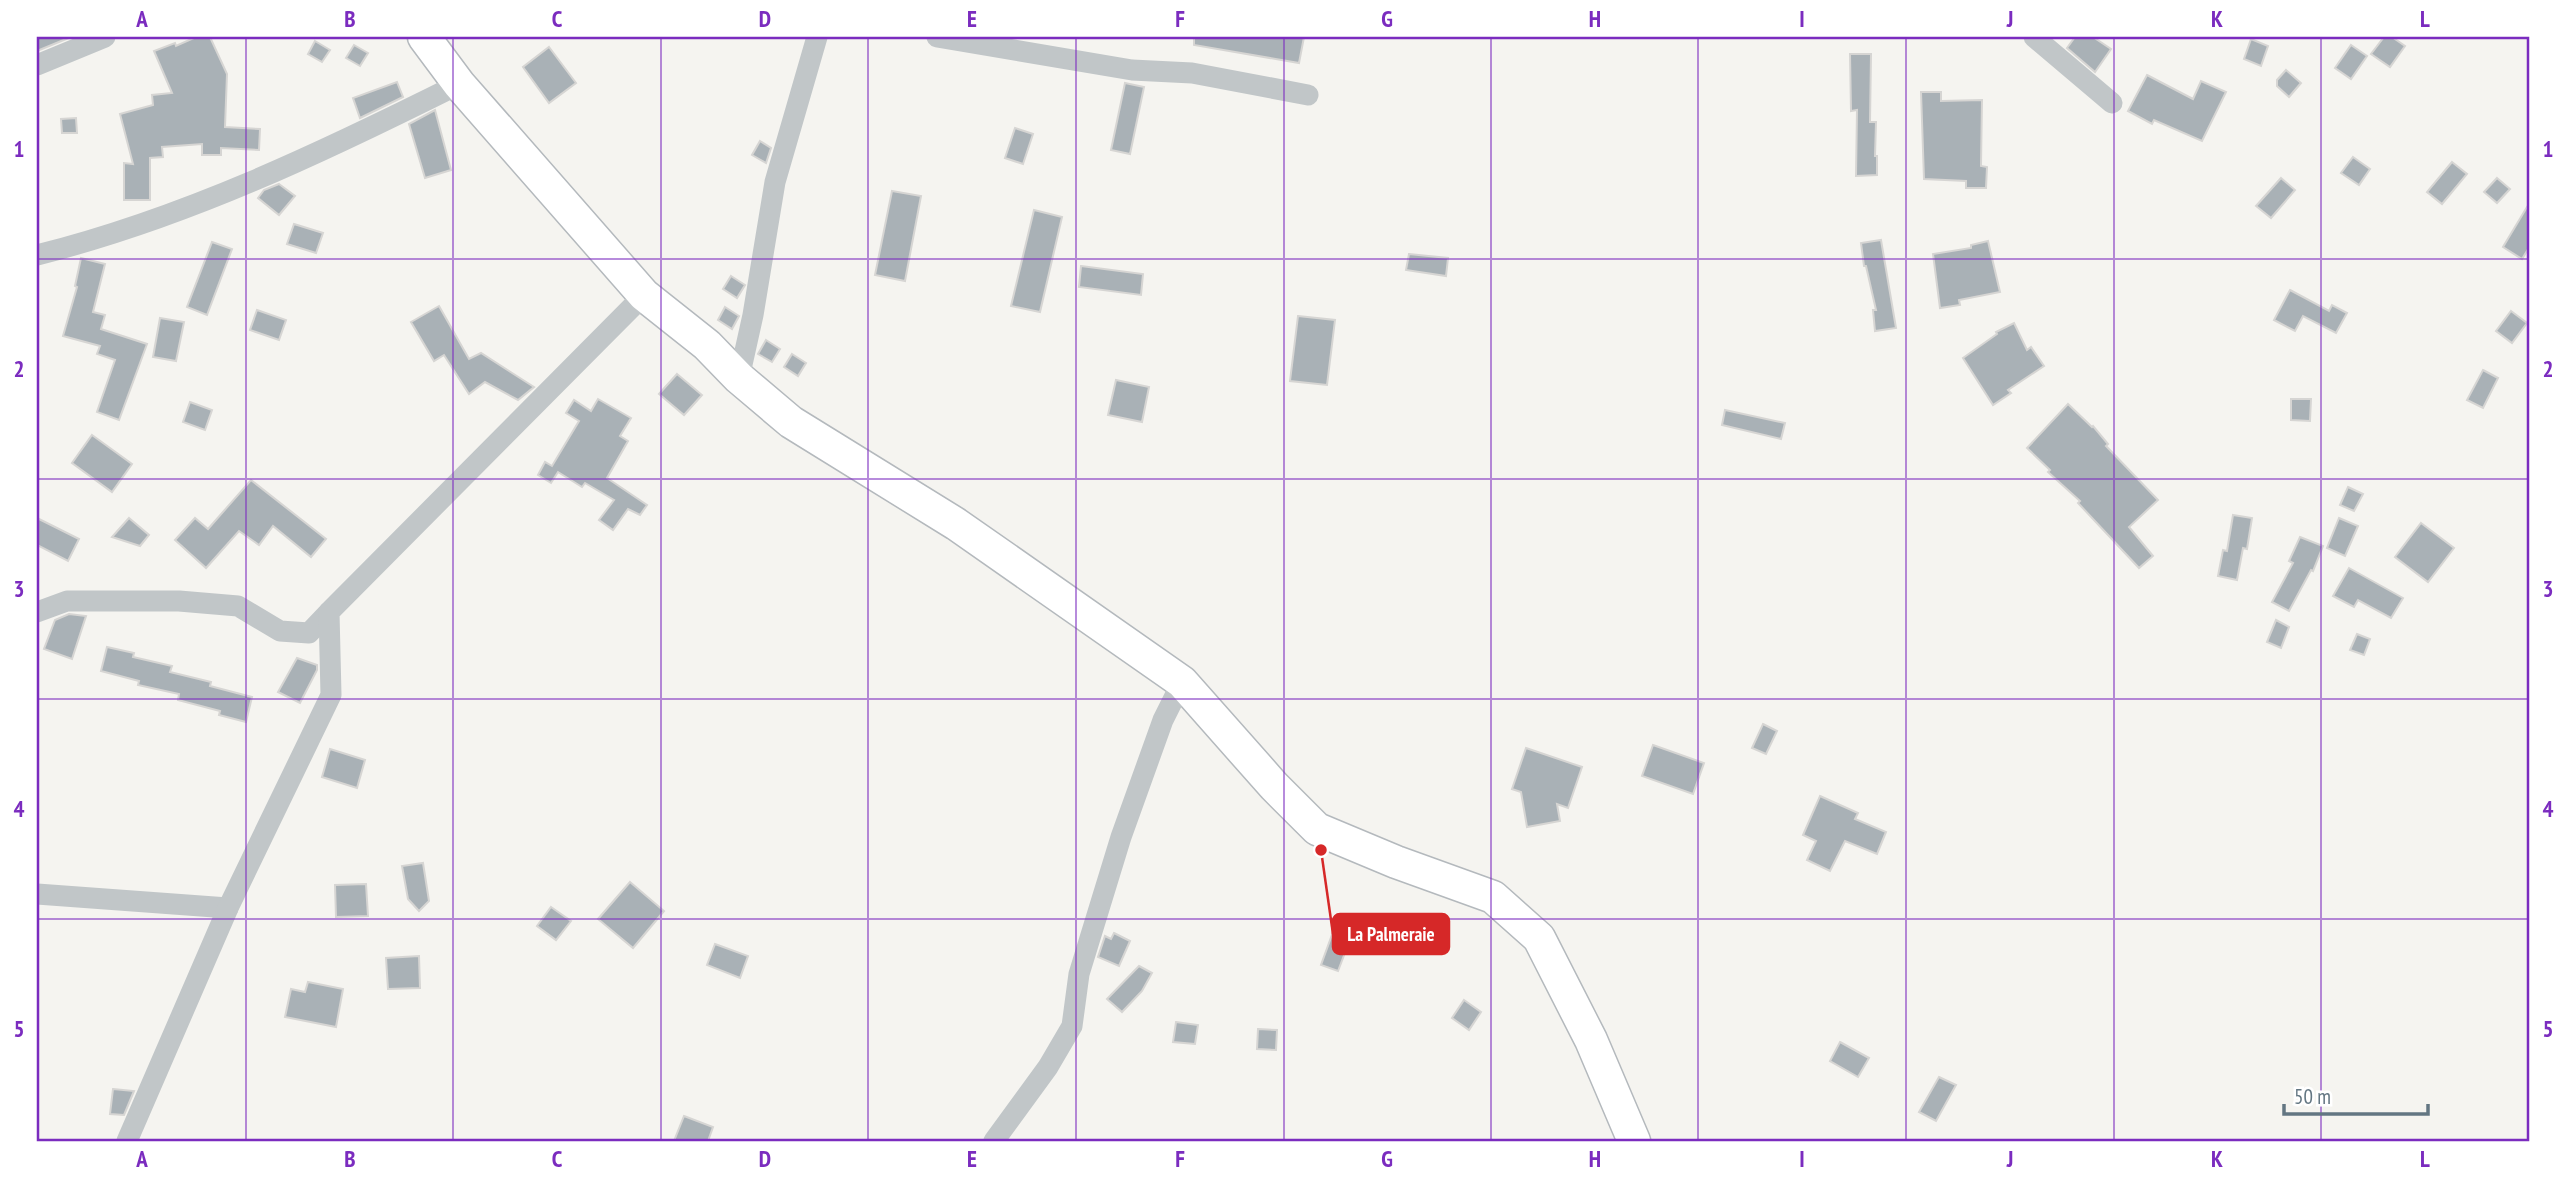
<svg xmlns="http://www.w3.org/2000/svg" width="2567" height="1178" font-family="'PT Sans Narrow',sans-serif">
  <rect width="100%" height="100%" fill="#f5f4f0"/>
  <g fill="#a9b1b6" stroke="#d6d5d3" stroke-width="2">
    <path d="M37,37H71L37,51Z"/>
    <path d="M196,37H210L227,74L225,127L260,129L259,150L221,148V155H202V144L162,147L163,157L150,158V200H124V163L133,164L120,114L153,105L152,95L172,93L154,51L175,43L176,46Z"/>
    <path d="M1194,37H1304L1299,63L1194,45Z"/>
    <path d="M2075,37H2093L2111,49L2095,72L2067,48Z"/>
    <path d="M2384,37H2392L2405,46L2390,67L2371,54Z"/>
    <path d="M2251,39L2268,46L2261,66L2244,59Z"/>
    <path d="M315,41L330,50L322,62L308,54Z"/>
    <path d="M354,45L368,53L360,66L346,58Z"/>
    <path d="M2351,45L2367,56L2351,79L2335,68Z"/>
    <path d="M549,47L576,83L549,103L523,67Z"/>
    <path d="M1850,54H1871L1870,122H1876L1875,156H1877V175L1856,176L1857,110L1851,111Z"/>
    <path d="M2286,70L2301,83L2289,97L2277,86V80Z"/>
    <path d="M2147,75L2193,99L2201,81L2226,92L2202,141L2154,120L2152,124L2128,111Z"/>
    <path d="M397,82L403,97L360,118L353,98Z"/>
    <path d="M1125,83L1144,87L1130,154L1111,150Z"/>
    <path d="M1921,92H1941V101L1982,100L1981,166L1987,167L1986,188H1966V181L1924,179Z"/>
    <path d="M435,110L451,170L425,178L409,124Z"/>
    <path d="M76,118L77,133H62L61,119Z"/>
    <path d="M1015,128L1033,134L1023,164L1005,158Z"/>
    <path d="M760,141L771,148L766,163L752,155Z"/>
    <path d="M2353,157L2370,169L2359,185L2341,173Z"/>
    <path d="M2452,162L2467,174L2442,204L2427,192Z"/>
    <path d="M2281,178L2295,190L2271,218L2256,206Z"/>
    <path d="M2497,178L2510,189L2497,203L2484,192Z"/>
    <path d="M279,184L295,196L279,215L258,198L264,190Z"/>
    <path d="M892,191L921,196L905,281L875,275Z"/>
    <path d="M2530,202V246L2522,259L2503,247Z"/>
    <path d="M1034,210L1062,217L1040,312L1011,306Z"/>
    <path d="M294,224L323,233L316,253L287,244Z"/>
    <path d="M1881,240L1896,328L1875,331L1873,310H1876L1866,266H1864L1861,243Z"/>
    <path d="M1988,241L2000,292L1959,300L1960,305L1940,308L1933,254L1971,248V245Z"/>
    <path d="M212,242L232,249L207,315L187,307Z"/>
    <path d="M1409,254L1448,258L1446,276L1406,270Z"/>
    <path d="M81,258L105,264L93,312L105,315L101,329L147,344L119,420L97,412L115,360L97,354L100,346L63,336L77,287L75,286Z"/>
    <path d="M1081,266L1143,274L1141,295L1079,287Z"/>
    <path d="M731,276L745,285L737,298L723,289Z"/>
    <path d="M2290,290L2329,311L2332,305L2347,313L2336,333L2303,316L2295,331L2274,320Z"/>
    <path d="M439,306L469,359L481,353L534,387L518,400L485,382L469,394L444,355L434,361L411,322Z"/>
    <path d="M725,307L739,316L732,329L718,320Z"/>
    <path d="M257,310L286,320L279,340L250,330Z"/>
    <path d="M2511,311L2527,323L2512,343L2496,331Z"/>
    <path d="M1298,316L1335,320L1327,385L1290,381Z"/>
    <path d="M160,318L184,322L176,361L153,357Z"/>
    <path d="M2014,323L2027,350L2031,347L2044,366L2008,390L2011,393L1993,405L1963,358L1997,334L1996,332Z"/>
    <path d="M766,340L780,349L772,362L758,354Z"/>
    <path d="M792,354L806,363L798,376L784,367Z"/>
    <path d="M2483,370L2498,378L2483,408L2467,400Z"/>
    <path d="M677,374L702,395L684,415L659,394Z"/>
    <path d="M1116,380L1149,387L1142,422L1108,415Z"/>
    <path d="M598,399L631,418L620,436L628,441L607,478L647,505L640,515L628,509L613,530L599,520L614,500L585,483L582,487L558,472L551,483L538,475L545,462L552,466L579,421L566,413L574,400L591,411Z"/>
    <path d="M2291,399H2311L2310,421L2291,420Z"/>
    <path d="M190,402L212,410L205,430L183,422Z"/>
    <path d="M2068,404L2092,427L2093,426L2108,444L2106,446L2158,500L2129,527L2153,556L2139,568L2078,503L2080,501L2048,472L2050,470L2027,448Z"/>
    <path d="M1725,410L1785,423L1781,439L1722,425Z"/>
    <path d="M92,435L132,464L112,492L72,463Z"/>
    <path d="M251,480L326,539L311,557L273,526L259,545L239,531L206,568L175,540L195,518L208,529Z"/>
    <path d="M2348,487L2363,494L2354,511L2340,505Z"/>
    <path d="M2233,515L2252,518L2247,549L2243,548L2237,580L2218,576L2223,550L2227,551Z"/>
    <path d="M37,518L79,539L68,561L37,545Z"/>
    <path d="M129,518L149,535L140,546L112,537Z"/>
    <path d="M2339,518L2358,526L2345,556L2327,548Z"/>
    <path d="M2421,523L2454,548L2428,582L2395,557Z"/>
    <path d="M2300,537L2323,546L2313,571L2311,570L2289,611L2272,602L2293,563L2289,561Z"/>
    <path d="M2349,568L2403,598L2391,618L2358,600L2354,607L2333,596Z"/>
    <path d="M69,614L86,616L72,659L44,649L55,620Z"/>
    <path d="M2276,620L2289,627L2281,648L2267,642Z"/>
    <path d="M2357,634L2370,639L2364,655L2350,650Z"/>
    <path d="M107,647L134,653L133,657L172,666L170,672L211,682L210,686L252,697L246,722L219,715L220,711L178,700L179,694L138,685L139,681L101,671Z"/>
    <path d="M297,658L317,665V670L300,703L278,692Z"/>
    <path d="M1763,724L1777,731L1766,754L1752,748Z"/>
    <path d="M1653,745L1704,763L1693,794L1642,776Z"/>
    <path d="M1526,748L1582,767L1568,808L1557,804L1560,821L1527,827L1521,792L1512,789Z"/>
    <path d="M330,749L365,760L357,788L322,777Z"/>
    <path d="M1820,796L1858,813L1855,819L1886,832L1877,854L1845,841L1830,871L1807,860L1816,841L1803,835Z"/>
    <path d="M423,863L429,901L419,911L408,899L402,866Z"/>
    <path d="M630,882L664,911L633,948L598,919Z"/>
    <path d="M366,884L368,916L336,917L335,885Z"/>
    <path d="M551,907L571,921L556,940L537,926Z"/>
    <path d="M1333,932L1351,937L1338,971L1321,965Z"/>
    <path d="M1114,933L1130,941L1119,966L1098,957L1105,936L1111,939Z"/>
    <path d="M715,944L748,956L740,978L707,965Z"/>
    <path d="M419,956L420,988L388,989L386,958Z"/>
    <path d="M1139,966L1152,973L1142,991L1122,1012L1107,999Z"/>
    <path d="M308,982L343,989L336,1027L285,1017L291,989L305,992Z"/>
    <path d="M1464,1000L1481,1012L1469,1030L1452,1018Z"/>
    <path d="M1176,1022L1198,1025L1195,1044L1173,1042Z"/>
    <path d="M1258,1029L1277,1030L1276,1050L1257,1049Z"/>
    <path d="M1840,1042L1869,1058L1858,1077L1830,1061Z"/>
    <path d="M1939,1077L1956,1085L1936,1121L1919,1112Z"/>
    <path d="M113,1089L134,1091L124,1115L110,1114Z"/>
    <path d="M684,1116L713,1127L708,1141H674Z"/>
  </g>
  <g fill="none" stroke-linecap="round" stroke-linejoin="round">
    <g stroke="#b4b9bd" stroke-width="35">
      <path id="secondary" d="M424,37L459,84L644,295L707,345L739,378L791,422L956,524L1182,682L1274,786L1317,829L1396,862L1493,897L1539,938L1591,1040L1634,1141"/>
    </g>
    <g stroke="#c1c6c8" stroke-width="21">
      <path d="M937,37L1132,70L1192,73L1308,95"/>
      <path d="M2034,37L2112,103"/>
      <path d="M37,65L105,37"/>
      <path d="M37,255C185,218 323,152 459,84"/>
      <path d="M739,378L753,315L775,182L817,37"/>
      <path d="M37,612L67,601H179L238,606L280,631L309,633L329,612"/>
      <path d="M37,894L228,908"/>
      <path d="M127,1141L228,908L331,695L329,612L644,295"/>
      <path d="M994,1141L1048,1067L1072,1026L1079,974L1121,837L1163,720L1182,682"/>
    </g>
    <use href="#secondary" stroke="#fff" stroke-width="32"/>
  </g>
  <path fill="none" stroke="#7b2cbf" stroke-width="2" stroke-opacity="0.55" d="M246,37V1141M453,37V1141M661,37V1141M868,37V1141M1076,37V1141M1284,37V1141M1491,37V1141M1698,37V1141M1906,37V1141M2114,37V1141M2321,37V1141M37,259H2530M37,479H2530M37,699H2530M37,919H2530"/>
  <path fill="none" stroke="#d62828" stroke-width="2.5" d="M1321 850L1333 934"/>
  <circle fill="#d62828" stroke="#fff" stroke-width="2.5" cx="1321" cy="850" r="7"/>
  <rect fill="#d62828" stroke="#d62828" stroke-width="2.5" x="1333" y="914" width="116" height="40" rx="7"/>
  <g font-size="19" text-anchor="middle" font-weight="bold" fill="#fff">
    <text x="1391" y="941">La Palmeraie</text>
  </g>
  <rect width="2567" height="1178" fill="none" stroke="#ffffff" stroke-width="77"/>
  <path d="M2284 1104v10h144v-10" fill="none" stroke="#637682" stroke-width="3.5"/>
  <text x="2294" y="1104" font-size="21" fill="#637682" stroke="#ffffff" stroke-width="5" paint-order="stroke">50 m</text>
  <rect x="38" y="38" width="2490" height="1102" fill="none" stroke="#7b2cbf" stroke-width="2.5"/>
  <g font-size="23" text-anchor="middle" font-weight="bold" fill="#7b2cbf">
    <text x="142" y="27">A</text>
    <text x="350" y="27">B</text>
    <text x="557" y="27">C</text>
    <text x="765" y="27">D</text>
    <text x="972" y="27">E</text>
    <text x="1180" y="27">F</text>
    <text x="1387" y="27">G</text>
    <text x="1595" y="27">H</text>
    <text x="1802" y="27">I</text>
    <text x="2010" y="27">J</text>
    <text x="2217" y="27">K</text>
    <text x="2425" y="27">L</text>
    <text x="19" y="157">1</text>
    <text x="2548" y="157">1</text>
    <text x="19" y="377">2</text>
    <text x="2548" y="377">2</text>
    <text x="19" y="597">3</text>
    <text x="2548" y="597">3</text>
    <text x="19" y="817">4</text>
    <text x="2548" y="817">4</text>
    <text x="19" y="1037">5</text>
    <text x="2548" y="1037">5</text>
    <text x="142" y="1167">A</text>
    <text x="350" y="1167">B</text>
    <text x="557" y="1167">C</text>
    <text x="765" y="1167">D</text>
    <text x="972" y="1167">E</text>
    <text x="1180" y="1167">F</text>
    <text x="1387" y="1167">G</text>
    <text x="1595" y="1167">H</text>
    <text x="1802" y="1167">I</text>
    <text x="2010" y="1167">J</text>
    <text x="2217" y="1167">K</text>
    <text x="2425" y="1167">L</text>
  </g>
</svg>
